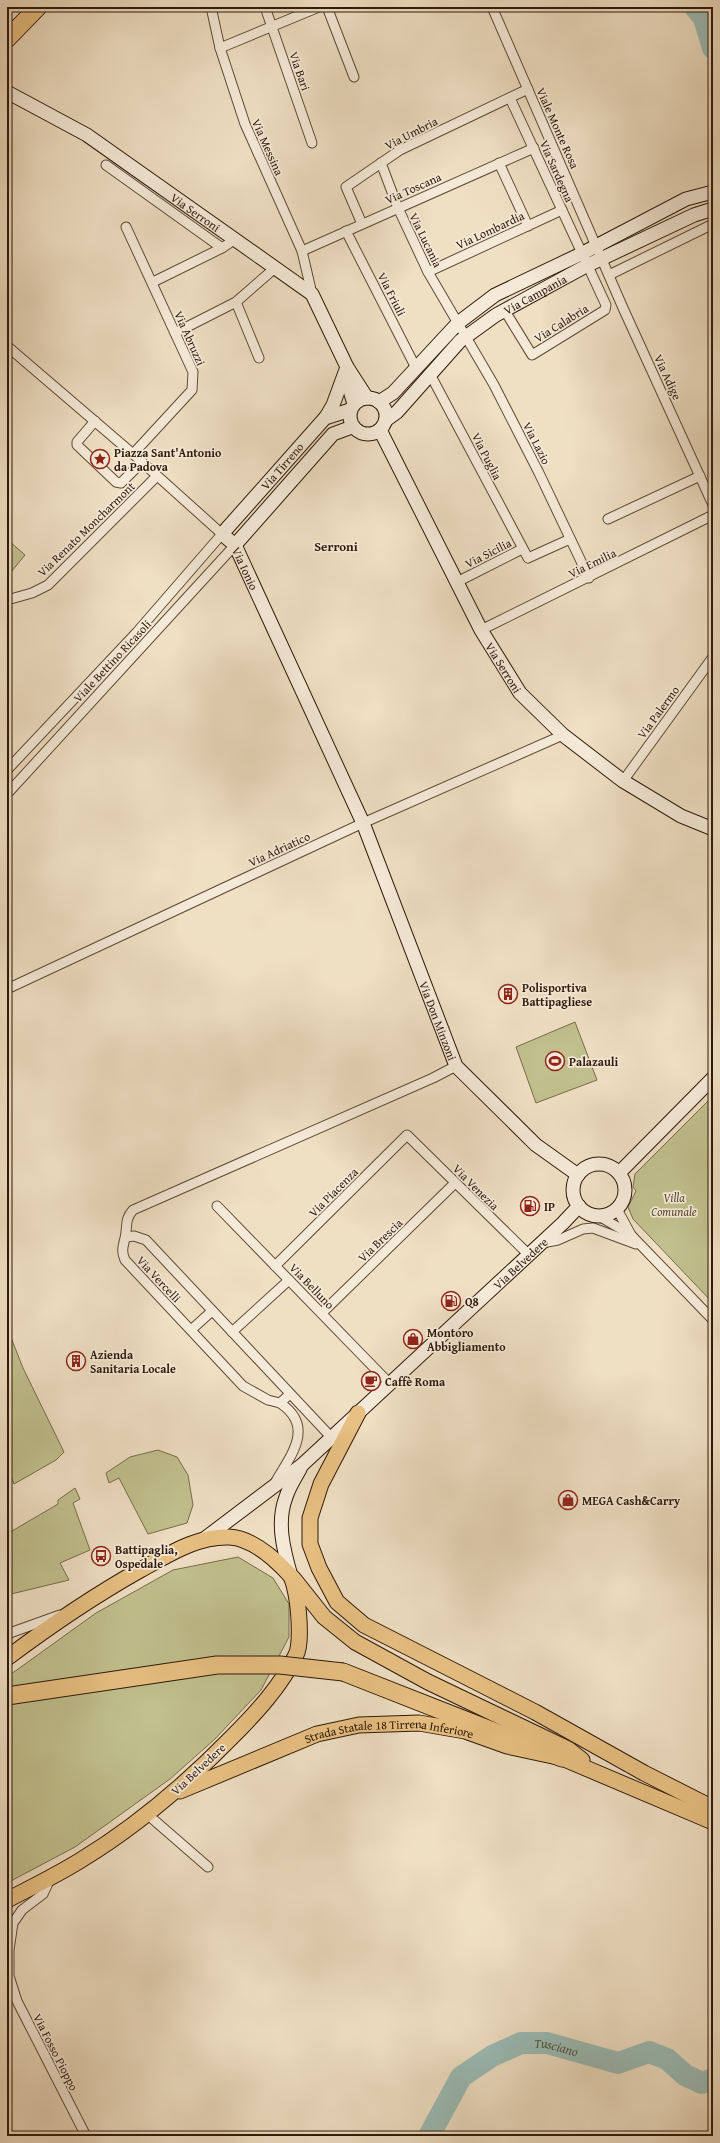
<svg xmlns="http://www.w3.org/2000/svg" width="720" height="2143" font-family="'Gentium Book Plus',serif">
  <rect width="100%" height="100%" fill="#efdfc3"/>
  <filter id="stains"><feTurbulence type="fractalNoise" baseFrequency=".005" numOctaves="4"/><feColorMatrix values="0 0 0 0 .2 0 0 0 0 .09 0 0 0 0 .02 0 0 0 .5 -.17"/></filter>
  <radialGradient id="worn" r=".72"><stop offset=".6" stop-color="#630" stop-opacity="0"/><stop offset="1" stop-color="#630" stop-opacity=".3"/></radialGradient>
  <g fill="#c1c08e" stroke="#786c4c">
    <path d="M7,539L25,555L7,577Z"/>
    <path d="M575,1022L597,1080L536,1103L516,1047Z"/>
    <path d="M713,1096V1303L633,1219L628,1207L636,1191L633,1187L635,1174Z"/>
    <path d="M7,1335H10L23,1368L64,1452L56,1460L14,1484L7,1465Z"/>
    <path d="M158,1450L177,1457L188,1475L193,1505L187,1523L148,1534L119,1478L109,1483L106,1473L130,1457Z"/>
    <path d="M75,1488L80,1499L73,1503L90,1550L60,1563L69,1580L7,1595V1534L58,1504V1500Z"/>
    <path d="M238,1557L273,1578L289,1604V1637L261,1690L215,1739L170,1779L75,1847L7,1883V1677L96,1613L173,1570Z"/>
  </g>
  <g fill="none" stroke-linecap="round" stroke-linejoin="round">
    <g stroke="#9abcb5" stroke-width="22">
      <path d="M695,7L704,18L713,48"/>
      <path id="s1" d="M429,2136L461,2077L492,2056L521,2043H547L618,2063L649,2052L667,2059L685,2075L702,2083L713,2079"/>
    </g>
    <g stroke="#5e4a38" stroke-width="11">
      <g id="street">
        <path d="M211,7L220,48L245,124L302,251L312,294"/>
        <path d="M265,7L312,143"/>
        <path d="M327,7L354,77"/>
        <path d="M492,7L623,308L713,505"/>
        <path d="M220,48L319,7"/>
        <path d="M381,163L398,208L428,272L494,385L539,473L589,578"/>
        <path d="M499,163L528,226"/>
        <path d="M106,165L222,248"/>
        <path d="M362,224L346,187L400,150L528,89"/>
        <path d="M126,227L193,372L192,390L133,454"/>
        <path d="M346,231L416,368"/>
        <path d="M302,251L534,148"/>
        <path d="M428,272L562,210"/>
        <path d="M609,275L713,224"/>
        <path d="M153,282L222,248L234,240"/>
        <path d="M236,302L259,358"/>
        <path d="M505,311L532,355L605,310L606,305L510,98"/>
        <path d="M175,333L236,302L276,267"/>
        <path d="M7,346L133,454L222,534L137,632L7,770"/>
        <path d="M430,374L528,558L570,539"/>
        <path d="M95,421L77,442V445L116,482L121,483L142,462"/>
        <path d="M608,519L700,476"/>
        <path d="M457,582L522,549"/>
        <path d="M7,600L32,593L48,585L156,477"/>
        <path d="M481,630L713,515"/>
        <path d="M623,781L713,657"/>
        <path d="M7,794L235,545"/>
        <path d="M7,989L363,823L563,735"/>
        <path d="M217,1206L390,1384"/>
        <path d="M617,1209L631,1235L713,1320"/>
        <path d="M599,1216L631,1235"/>
        <path d="M126,1237L134,1236L146,1240L331,1437"/>
        <path d="M542,1243L558,1240L583,1229L593,1228L636,1244"/>
        <path d="M275,1266L407,1135L529,1255"/>
        <path d="M322,1313L455,1183"/>
        <path d="M191,1330L212,1311"/>
        <path d="M232,1332L289,1280"/>
        <path d="M290,1394L280,1403L268,1400L243,1386L125,1260C121,1251 123,1247 125,1238C128,1226 124,1220 133,1210L433,1078L456,1066"/>
        <path d="M275,1483C290,1456 316,1427 280,1403"/>
        <path d="M7,1634L60,1615"/>
        <path d="M147,1814L208,1867"/>
        <path d="M50,1879L43,1894L22,1910L13,1923L9,1950V1976L17,2001L86,2136"/>
      </g>
    </g>
    <g stroke="#2e190a" stroke-width="15">
      <g id="secondary">
        <path id="s2" d="M7,92L87,135L312,294L347,367L367,398"/>
        <path d="M347,370L346,377L354,404"/>
        <circle cx="368" cy="416" r="18"/>
        <path d="M379,402L393,393L458,323L495,295L581,254L686,199L713,192"/>
        <path id="s3" d="M350,410L325,418L222,534L235,545L363,823L456,1066L536,1145L578,1175"/>
        <path d="M326,417L333,405L347,367"/>
        <path id="s4" d="M386,420L397,412L460,341L496,315L586,266L694,215L713,209"/>
        <path id="s5" d="M380,430L481,630L520,693L563,735L623,781L681,816L713,829"/>
        <path d="M235,545L333,434L352,427"/>
        <circle cx="599" cy="1190" r="26"/>
        <path d="M619,1173L713,1078"/>
        <path id="s6" d="M204,1539L302,1465L563,1223L579,1206"/>
        <path d="M291,1576C284,1551 276,1523 286,1497C289,1487 295,1478 300,1469"/>
      </g>
    </g>
    <g stroke="#2e190a" stroke-width="17">
      <g id="primary">
        <path d="M358,1413L321,1484L310,1518V1544L319,1568L337,1602L364,1625L535,1712L644,1773L713,1808"/>
        <path d="M293,1578L324,1617L355,1642L428,1682L568,1749L582,1760"/>
        <path d="M7,1658C51,1625 92,1597 140,1570C168,1555 196,1536 229,1537C252,1538 274,1558 289,1574C298,1583 303,1642 296,1655C281,1686 256,1713 232,1737C187,1783 137,1826 81,1860C57,1875 32,1887 7,1900"/>
        <path id="s7" d="M180,1791L317,1734L359,1725L419,1723L465,1731L507,1746L562,1758L713,1822"/>
      </g>
    </g>
    <g stroke="#2e190a" stroke-width="19">
      <g id="highway">
        <path d="M7,39L38,7"/>
        <path d="M343,1672L562,1758"/>
      </g>
    </g>
    <use href="#street" stroke="#f5ead8" stroke-width="9"/>
    <use href="#secondary" stroke="#f5ead8" stroke-width="13"/>
    <use href="#primary" stroke="#e8c082" stroke-width="15"/>
    <use href="#highway" stroke="#e8c082" stroke-width="17"/>
    <g stroke="#2e190a" stroke-width="19" stroke-linecap="butt">
      <path id="highway-bridge" d="M7,1696L217,1665H280L343,1672"/>
    </g>
    <use href="#highway-bridge" stroke="#e8c082" stroke-width="17"/>
  </g>
  <defs>
    <g id="sight-ring" transform="scale(1)"><circle r="9.5" fill="#f5ead8" stroke="#8f2418" stroke-width="1.5"/><path d="M0-6L1.8-2.2L6-1.7L2.9 1.2L3.7 5.4L0 3.3L-3.7 5.4L-2.9 1.2L-6-1.7L-1.8-2.2Z" fill="#8f2418"/></g>
    <g id="building-ring" transform="scale(1)"><circle r="9.5" fill="#f5ead8" stroke="#8f2418" stroke-width="1.5"/><path d="M-4-6H4V6H1V3H-1V6H-4ZM-2.5-4.3h1.7v1.8h-1.7ZM.8-4.3h1.7v1.8H.8ZM-2.5-1h1.7V.8h-1.7ZM.8-1h1.7V.8H.8Z" fill="#8f2418"/></g>
    <g id="stadium-ring" transform="scale(1)"><circle r="9.5" fill="#f5ead8" stroke="#8f2418" stroke-width="1.5"/><path d="M0-5a6.5 5 0 1 0 0 10a6.5 5 0 1 0 0-10ZM-3.5-1.8h7v3.6h-7Z" fill="#8f2418"/></g>
    <g id="fuel-ring" transform="scale(1)"><circle r="9.5" fill="#f5ead8" stroke="#8f2418" stroke-width="1.5"/><path d="M-5.5-6h7V0h2V4h1.3V-2.5L3-4.5l.8-.8L6-3V5H2.5V1h-1V6h-7ZM-4.2-4.7v3.2H.2V-4.7Z" fill="#8f2418"/></g>
    <g id="shop-ring" transform="scale(1)"><circle r="9.5" fill="#f5ead8" stroke="#8f2418" stroke-width="1.5"/><path d="M-5-2.5h2.3a2.7 3.5 0 0 1 5.4 0H5L5.5 6h-11ZM-1.5-2.5h3a1.5 2.3 0 0 0-3 0Z" fill="#8f2418"/></g>
    <g id="cafe-ring" transform="scale(1)"><circle r="9.5" fill="#f5ead8" stroke="#8f2418" stroke-width="1.5"/><path d="M-5.5-4.5H6V0H3Q3 3.5 0 3.5H-2.5Q-5.5 3.5-5.5 0ZM3-3.2v2h1.7v-2ZM-6 4.5H4V6H-6Z" fill="#8f2418"/></g>
    <g id="bus-ring" transform="scale(1)"><circle r="9.5" fill="#f5ead8" stroke="#8f2418" stroke-width="1.5"/><path d="M-5-6H5V4H4V6H2V4H-2V6H-4V4H-5ZM-3.5-4V0h7V-4ZM-3.5 1.2v1.5H-2V1.2ZM2 1.2v1.5H3.5V1.2Z" fill="#8f2418"/></g>
  </defs>
  <g fill-rule="evenodd">
    <use href="#sight-ring" x="100" y="459"/>
    <use href="#building-ring" x="508" y="994"/>
    <use href="#stadium-ring" x="555" y="1061"/>
    <use href="#fuel-ring" x="530" y="1206"/>
    <use href="#fuel-ring" x="451" y="1301"/>
    <use href="#shop-ring" x="413" y="1339"/>
    <use href="#building-ring" x="76" y="1361"/>
    <use href="#cafe-ring" x="371" y="1381"/>
    <use href="#shop-ring" x="568" y="1500"/>
    <use href="#bus-ring" x="101" y="1556"/>
  </g>
  <g text-anchor="middle" dominant-baseline="central" stroke-width="3.5" stroke-linejoin="round" paint-order="stroke">
    <g font-size="12" fill="#2e190a" stroke="#f5ead8">
      <text transform="translate(300 71) rotate(71)">Via Bari</text>
      <text transform="translate(558 128) rotate(66)">Viale Monte Rosa</text>
      <text transform="translate(411 133) rotate(-27)">Via Umbria</text>
      <text transform="translate(268 147) rotate(66)">Via Messina</text>
      <text transform="translate(557 171) rotate(66)">Via Sardegna</text>
      <text transform="translate(413 188) rotate(-24)">Via Toscana</text>
      <text stroke="none"><textPath href="#s2" startOffset="224">Via Serroni</textPath></text>
      <text transform="translate(490 230) rotate(-25)">Via Lombardia</text>
      <text transform="translate(426 240) rotate(64)">Via Lucania</text>
      <text transform="translate(392 294) rotate(63)">Via Friuli</text>
      <text stroke="none"><textPath href="#s4" startOffset="197">Via Campania</textPath></text>
      <text transform="translate(561 323) rotate(-32)">Via Calabria</text>
      <text transform="translate(190 338) rotate(66)">Via Abruzzi</text>
      <text transform="translate(668 377) rotate(65)">Via Adige</text>
      <text transform="translate(537 443) rotate(63)">Via Lazio</text>
      <text transform="translate(487 456) rotate(63)">Via Puglia</text>
      <text transform="translate(282 466) rotate(-49)">Via Tirreno</text>
      <text transform="translate(86 529) rotate(-44)">Via Renato Moncharmont</text>
      <text transform="translate(488 553) rotate(-27)">Via Sicilia</text>
      <text transform="translate(592 563) rotate(-26)">Via Emilia</text>
      <text stroke="none"><textPath href="#s3" startOffset="224">Via Ionio</textPath></text>
      <text transform="translate(112 661) rotate(-47)">Viale Bettino Ricasoli</text>
      <text stroke="none"><textPath href="#s5" startOffset="268">Via Serroni</textPath></text>
      <text transform="translate(658 712) rotate(-54)">Via Palermo</text>
      <text transform="translate(279 849) rotate(-25)">Via Adriatico</text>
      <text stroke="none"><textPath href="#s3" startOffset="716">Via Don Minzoni</textPath></text>
      <text transform="translate(476 1187) rotate(45)">Via Venezia</text>
      <text transform="translate(333 1192) rotate(-45)">Via Piacenza</text>
      <text transform="translate(380 1240) rotate(-44)">Via Brescia</text>
      <text stroke="none"><textPath href="#s6" startOffset="420">Via Belvedere</textPath></text>
      <text transform="translate(159 1279) rotate(47)">Via Vercelli</text>
      <text transform="translate(312 1286) rotate(46)">Via Belluno</text>
      <text stroke="none"><textPath href="#s7" startOffset="221">Strada Statale 18 Tirrena Inferiore</textPath></text>
      <text transform="translate(198 1769) rotate(-43)">Via Belvedere</text>
      <text transform="translate(56 2052) rotate(63)">Via Fosso Pioppo</text>
    </g>
    <g font-size="12" font-weight="bold" fill="#2e190a" stroke="#f5ead8" text-anchor="start">
      <text x="114" y="452">Piazza Sant'Antonio<tspan x="114" dy="14">da Padova</tspan></text>
      <text x="522" y="987">Polisportiva<tspan x="522" dy="14">Battipagliese</tspan></text>
      <text x="569" y="1061">Palazauli</text>
      <text x="544" y="1206">IP</text>
      <text x="465" y="1301">Q8</text>
      <text x="427" y="1332">Montoro<tspan x="427" dy="14">Abbigliamento</tspan></text>
      <text x="90" y="1354">Azienda<tspan x="90" dy="14">Sanitaria Locale</tspan></text>
      <text x="385" y="1381">Caffè Roma</text>
      <text x="582" y="1500">MEGA Cash&amp;Carry</text>
      <text x="115" y="1549">Battipaglia,<tspan x="115" dy="14">Ospedale</tspan></text>
    </g>
    <g font-size="12" font-style="italic" fill="#5a4b32" stroke="#f5ead8">
      <text x="674" y="1197">Villa<tspan x="674" dy="14">Comunale</tspan></text>
    </g>
    <g font-size="13" font-weight="bold" fill="#2e190a" stroke="#f5ead8">
      <text x="336" y="546">Serroni</text>
    </g>
    <g font-size="13" font-style="italic" fill="#545246" stroke="#f5ead8">
      <text stroke="none"><textPath href="#s1" startOffset="172">Tusciano</textPath></text>
    </g>
  </g>
  <rect width="720" height="2143" fill="none" stroke="#efdfc3" stroke-width="24"/>
  <rect x="8" y="8" width="704" height="2127" fill="none" stroke="#2e190a" stroke-width="2"/>
  <rect x="12" y="12" width="696" height="2119" fill="none" stroke="#2e190a"/>
  <rect width="100%" height="100%" filter="url(#stains)"/>
  <rect width="100%" height="100%" fill="url(#worn)"/>
</svg>
